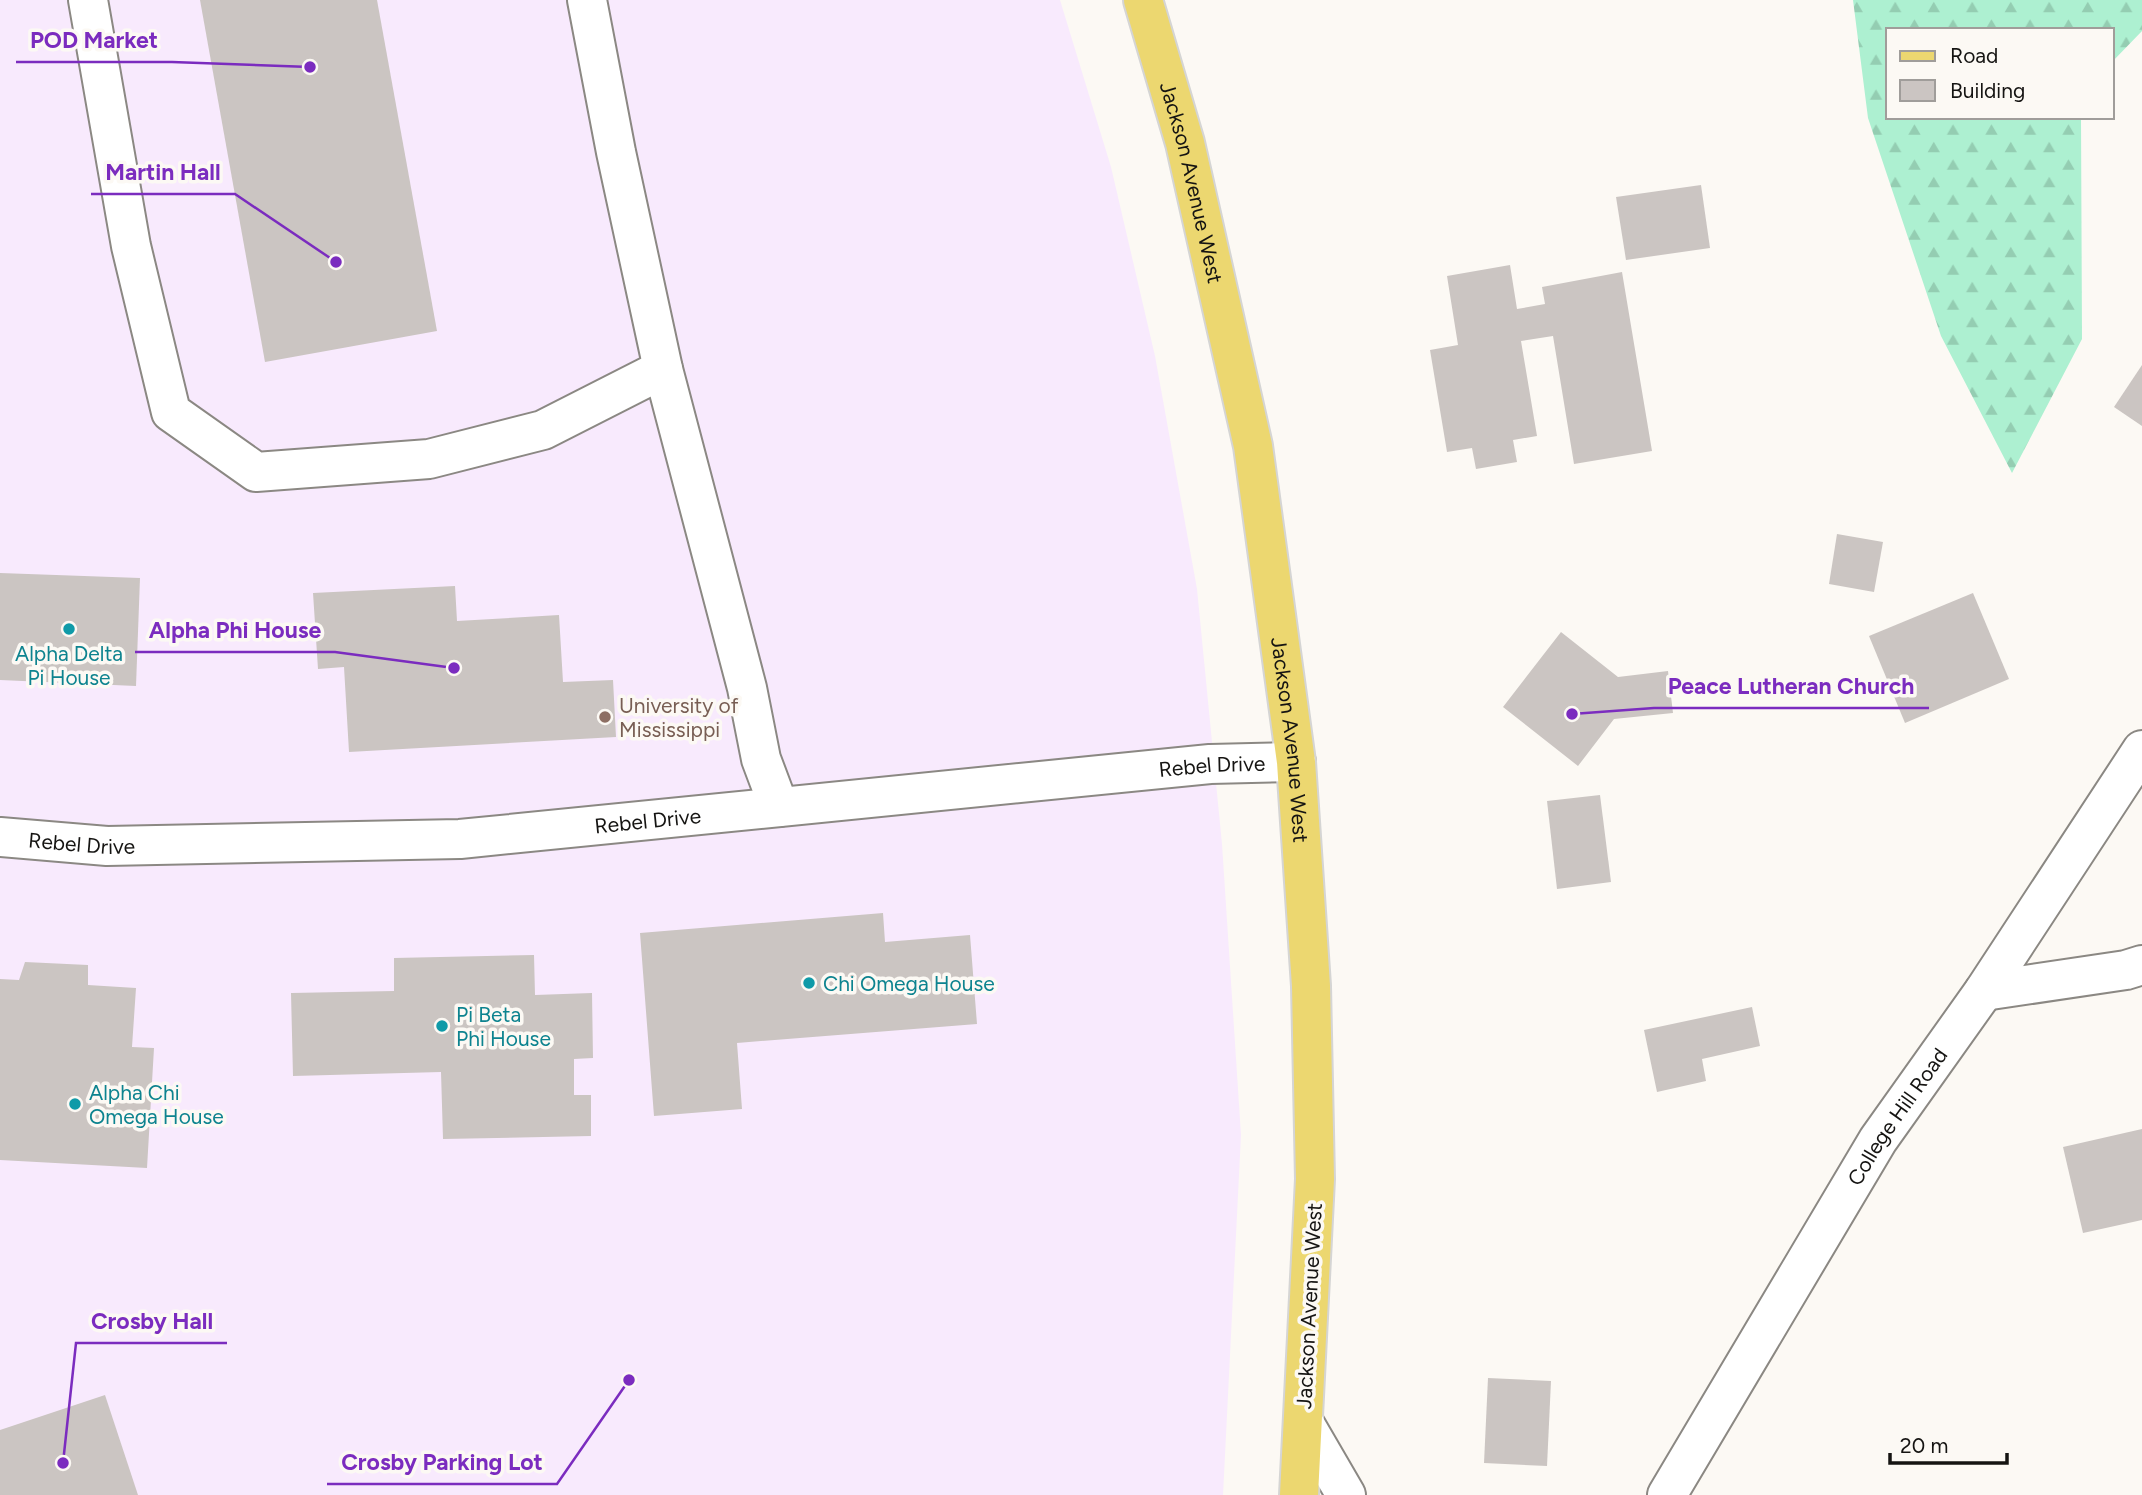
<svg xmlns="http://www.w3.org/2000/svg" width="2142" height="1495" font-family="Figtree,sans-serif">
  <defs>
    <pattern id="forest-firs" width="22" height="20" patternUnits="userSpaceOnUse" patternTransform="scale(1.75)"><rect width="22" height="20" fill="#adf0d1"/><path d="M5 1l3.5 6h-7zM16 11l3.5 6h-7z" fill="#94cdb2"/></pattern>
  </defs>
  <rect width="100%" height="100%" fill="#fcf9f4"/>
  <path fill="#f8eafd" d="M0,0H1060L1111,167L1155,356L1197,589L1222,844L1241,1135L1223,1495H0Z"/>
  <path fill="url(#forest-firs)" d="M1853,0H2142V31L2112,62V30H1888V117H2081L2082,339L2012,473L1941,336L1868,118Z"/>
  <g fill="#cbc5c2">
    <path d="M200,0H377L437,331L265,362Z"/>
    <path d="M1701,185L1710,248L1626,260L1616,197Z"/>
    <path d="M1510,265L1517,309L1545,304L1542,287L1622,272L1652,451L1574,464L1553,336L1521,341L1537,436L1513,440L1517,462L1476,469L1472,448L1447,452L1430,350L1458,345L1447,276Z"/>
    <path d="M2142,365V426L2114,407Z"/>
    <path d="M1837,534L1883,542L1874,592L1829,584Z"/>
    <path d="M0,573L140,578L136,686L0,680Z"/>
    <path d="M455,586L457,621L559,615L563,682L613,680L616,737L349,752L344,667L318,669L313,593Z"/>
    <path d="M1973,593L2009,679L1905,723L1869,636Z"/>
    <path d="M1561,632L1618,677L1668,671L1673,713L1614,719L1578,766L1503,707Z"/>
    <path d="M1600,795L1611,882L1557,889L1547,801Z"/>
    <path d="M883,913L885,942L970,935L977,1024L737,1043L742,1109L654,1116L640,933Z"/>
    <path d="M534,955L535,995L592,993L593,1058L574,1059V1095H591V1136L443,1139L441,1072L293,1076L291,993L394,991V958Z"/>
    <path d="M25,962L88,965V985L136,988L132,1047L154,1048L147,1168L0,1160V979L19,980Z"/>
    <path d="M1752,1007L1760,1046L1702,1059L1706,1081L1657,1092L1644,1030Z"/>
    <path d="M2142,1129V1220L2083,1233L2063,1147Z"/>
    <path d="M1488,1378L1551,1381L1547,1466L1484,1463Z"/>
    <path d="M105,1395L138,1495H0V1430Z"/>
  </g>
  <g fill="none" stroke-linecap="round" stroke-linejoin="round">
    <g stroke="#8b8883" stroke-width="42">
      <g id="minor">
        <path d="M88,0L131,246L171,412L256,472L429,459L543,430L663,369"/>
        <path d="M587,0L616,152L663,369L747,688L761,759L779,807"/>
        <path id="s1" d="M0,837L107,846L460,839L1210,764L1296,762"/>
        <path d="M1984,991L2126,970L2142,965"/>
        <path d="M1303,1421L1346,1495"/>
        <path id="s2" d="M1667,1495L1878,1140L1984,991L2142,750"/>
      </g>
    </g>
    <g stroke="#d5d5d4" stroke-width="42">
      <g id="major">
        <path id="s3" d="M1143,0L1185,143L1253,446L1296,762L1311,986L1315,1179L1299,1495"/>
      </g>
    </g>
    <use href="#minor" stroke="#fff" stroke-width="38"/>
    <use href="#major" stroke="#ecd770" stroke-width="38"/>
  </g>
  <g fill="#0f9aa8" stroke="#fcf9f4" stroke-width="2.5">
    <circle cx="69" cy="629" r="7"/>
    <circle cx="809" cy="983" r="7"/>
    <circle cx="442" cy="1026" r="7"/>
    <circle cx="75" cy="1104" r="7"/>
  </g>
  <circle fill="#8d6e63" stroke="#fcf9f4" stroke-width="2.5" cx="605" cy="717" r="7"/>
  <g text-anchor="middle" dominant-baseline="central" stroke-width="7" stroke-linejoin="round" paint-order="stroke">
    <g font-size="21" fill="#151412" stroke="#fcf9f4">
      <text stroke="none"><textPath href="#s3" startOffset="189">Jackson Avenue West</textPath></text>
      <text stroke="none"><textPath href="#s3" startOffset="756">Jackson Avenue West</textPath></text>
      <text stroke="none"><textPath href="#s1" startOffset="1216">Rebel Drive</textPath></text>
      <text stroke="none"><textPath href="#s1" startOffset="649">Rebel Drive</textPath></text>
      <text stroke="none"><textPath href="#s1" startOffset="82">Rebel Drive</textPath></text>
      <text stroke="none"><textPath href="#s2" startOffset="443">College Hill Road</textPath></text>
      <text transform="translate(1309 1306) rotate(-87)">Jackson Avenue West</text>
    </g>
    <g font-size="21" fill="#0d838f" stroke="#fcf9f4" text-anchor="start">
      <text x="69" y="653" text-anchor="middle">Alpha Delta<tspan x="69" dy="24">Pi House</tspan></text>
      <text x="823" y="983">Chi Omega House</text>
      <text x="456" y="1014">Pi Beta<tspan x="456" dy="24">Phi House</tspan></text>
      <text x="89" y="1092">Alpha Chi<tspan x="89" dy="24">Omega House</tspan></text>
    </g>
    <g font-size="21" fill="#785e54" stroke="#fcf9f4" text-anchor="start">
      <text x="619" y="705">University of<tspan x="619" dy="24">Mississippi</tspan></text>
    </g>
  </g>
  <path fill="none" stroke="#7b2cbf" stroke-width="2.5" d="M310 67L172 62H16M336 262L235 194H91M454 668L335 652H135M1572 714L1654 708H1929M63 1463L76 1343H227M629 1380L557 1484H327"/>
  <g fill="#7b2cbf" stroke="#fcf9f4" stroke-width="2.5">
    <circle cx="310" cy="67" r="7"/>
    <circle cx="336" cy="262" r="7"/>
    <circle cx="454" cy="668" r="7"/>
    <circle cx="1572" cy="714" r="7"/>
    <circle cx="63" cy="1463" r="7"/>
    <circle cx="629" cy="1380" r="7"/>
  </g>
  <g font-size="23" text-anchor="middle" font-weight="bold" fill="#7b2cbf" stroke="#fcf9f4" stroke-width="7" stroke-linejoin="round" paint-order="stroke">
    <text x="94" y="48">POD Market</text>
    <text x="163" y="180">Martin Hall</text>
    <text x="235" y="638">Alpha Phi House</text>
    <text x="1791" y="694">Peace Lutheran Church</text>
    <text x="152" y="1329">Crosby Hall</text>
    <text x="442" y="1470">Crosby Parking Lot</text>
  </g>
  <rect x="1886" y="28" width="228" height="91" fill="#fcf9f4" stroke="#a09d9a" stroke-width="2"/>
  <rect x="1900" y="51" width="35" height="10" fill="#ecd770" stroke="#a09d9a" stroke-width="2"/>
  <text x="1950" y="63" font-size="21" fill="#151412">Road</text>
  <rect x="1900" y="80" width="35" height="21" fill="#cbc5c2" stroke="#a09d9a" stroke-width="2"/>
  <text x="1950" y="98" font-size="21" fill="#151412">Building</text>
  <path d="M1890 1453v10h117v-10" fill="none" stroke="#151412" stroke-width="3.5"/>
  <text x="1900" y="1453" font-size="21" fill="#151412" stroke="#fcf9f4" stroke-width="5" paint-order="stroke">20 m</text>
</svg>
